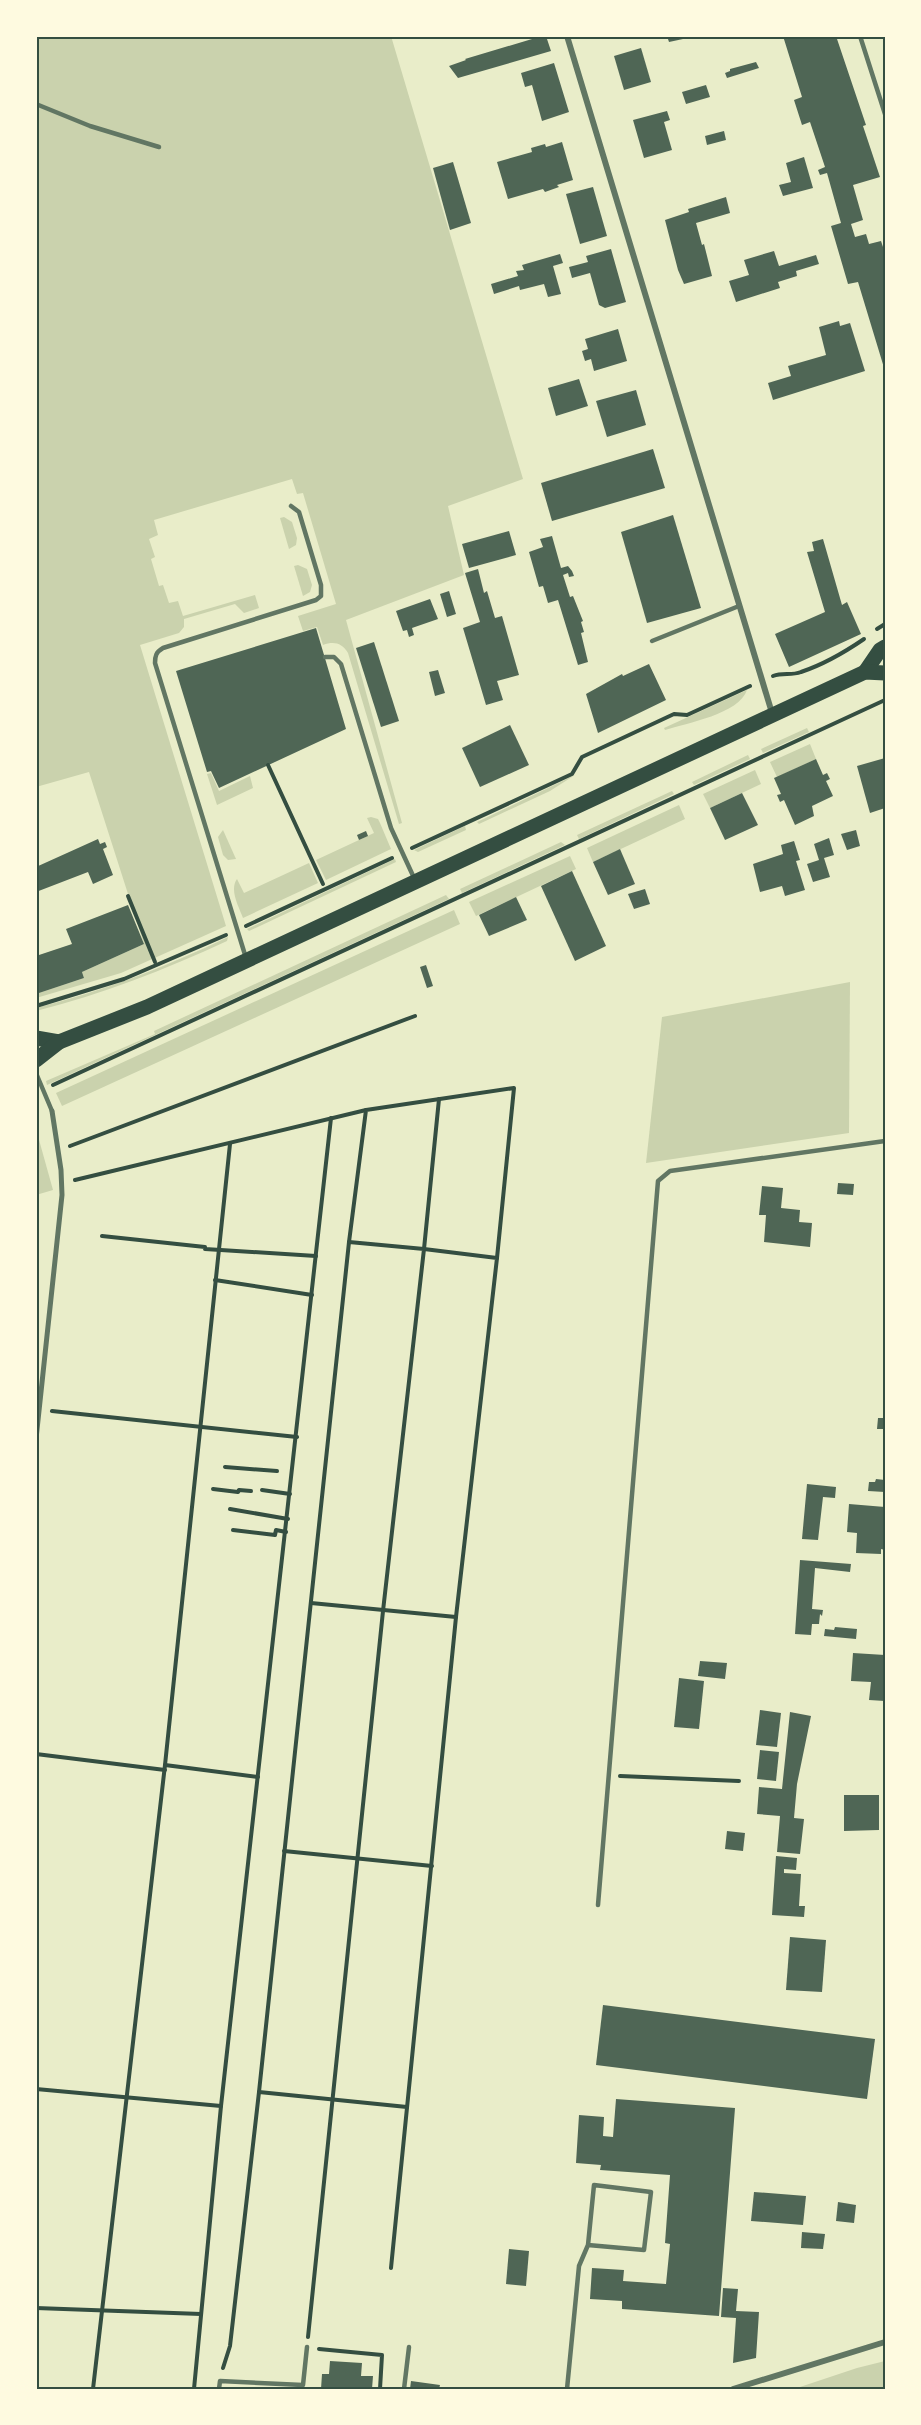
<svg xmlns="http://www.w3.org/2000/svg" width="921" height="2425" font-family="Commissioner,sans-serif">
  <rect width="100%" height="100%" fill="#e9edc9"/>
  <g fill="#cad2ad">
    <path d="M36,36H391L523,479L448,506L464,575L346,620L402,823L399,824L348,653C342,643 334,641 323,645L317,627L303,631L298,616L336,604L303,493L297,494L292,479L154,520L158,535L149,539L155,557L151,559L159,586L163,585L169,603L178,601L183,616L255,595L259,608L244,613L235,604L184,619V627L179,633L140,645L226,926L121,973L36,998V994L84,978L82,972L144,944L89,772L36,787Z"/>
    <path d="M284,517L292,522L297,538L296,545L289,549L280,518Z"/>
    <path d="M298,565L307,569L312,585L310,592L303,596L294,566Z"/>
    <path d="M747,690C739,714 687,723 665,730L664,728Z"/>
    <path d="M807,728L809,732L763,753L761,749Z"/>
    <path d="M810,744L816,759L777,777L770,762Z"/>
    <path d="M748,755L750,759L694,785L692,782Z"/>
    <path d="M755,770L761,784L710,808L703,794Z"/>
    <path d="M211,773L219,791L250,776L253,788L217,805L207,774Z"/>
    <path d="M575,775L550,791L479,824L477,822Z"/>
    <path d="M672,791L674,794L579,839L577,835Z"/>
    <path d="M679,805L685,819L593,862L587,848Z"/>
    <path d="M371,817L378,819L380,823L391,849L326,880L316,860L374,833L367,818Z"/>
    <path d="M465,826L466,830L418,852L414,850Z"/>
    <path d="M223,830L236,859L228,860L223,855L218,837Z"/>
    <path d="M561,842L565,845L462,893L460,889Z"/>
    <path d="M570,856L576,869L476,916L469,902Z"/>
    <path d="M395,859L396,862L249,931L247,929Z"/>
    <path d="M309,863L318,883L243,918C239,907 229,890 237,879L244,893Z"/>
    <path d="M446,895L449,899L47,1085L46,1081L155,1034L154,1031Z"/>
    <path d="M454,910L460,924L62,1106L56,1093Z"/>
    <path d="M228,937L227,941C164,970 103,994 36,1011V1008C103,991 166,967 228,937Z"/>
    <path d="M850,982L849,1133L646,1163L662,1017Z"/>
    <path d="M36,1129L53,1190L36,1195Z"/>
    <path d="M885,2361V2389H794L857,2368Z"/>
  </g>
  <g fill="#4f6655">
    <path d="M542,36H546L551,51L458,78L449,66L466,60L465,59Z"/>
    <path d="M667,36H682L683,39L669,42Z"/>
    <path d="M783,36H836L866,125L863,126L880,177L853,185L863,220L851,224L855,237L866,234L869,244L881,241L885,253V371L858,282L848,284L831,226L841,223L827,173L820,175L818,170L825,167L810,122L802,125L794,100L802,97Z"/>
    <path d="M641,48L651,82L624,90L614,56Z"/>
    <path d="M756,62L759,68L727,78L725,73L730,71V69Z"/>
    <path d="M554,63L569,112L542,121L532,85L525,87L521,73Z"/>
    <path d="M706,85L710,97L686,104L682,92Z"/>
    <path d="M667,111L670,120L664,122L672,150L644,158L633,120Z"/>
    <path d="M724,131L726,140L707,145L705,136Z"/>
    <path d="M562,142L573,180L557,185L559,187L545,192L543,189L508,199L497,162L532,152L531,148L545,144L546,147Z"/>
    <path d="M804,157L813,188L783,196L779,185L791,182L786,163Z"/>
    <path d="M453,162L471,223L450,230L433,168Z"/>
    <path d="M593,187L607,236L580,244L566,194Z"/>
    <path d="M726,197L730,213L696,223L702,245L704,244L712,276L684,284L678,270L665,220L689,212L688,209Z"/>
    <path d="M611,249L626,302L605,308L599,305L590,273L572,278L569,267L588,262L586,256Z"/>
    <path d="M774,251L779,266L816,255L819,264L796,271L797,276L778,282L780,288L736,302L729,281L749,275L744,260Z"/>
    <path d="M560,254L563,263L553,266L561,294L548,297L544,284L520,290L519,286L494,294L491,284L518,276L516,271L524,270L522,265Z"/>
    <path d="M839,321L840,326L850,323L865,371L773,400L768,383L791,376L788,366L826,355L819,327Z"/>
    <path d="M618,329L627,361L594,371L591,359L585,361L582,351L588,349L585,339Z"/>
    <path d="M579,379L588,406L556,416L548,388Z"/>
    <path d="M636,390L646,425L607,437L596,401Z"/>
    <path d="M653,449L665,488L552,521L541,483Z"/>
    <path d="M673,515L701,608L647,623L621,532Z"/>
    <path d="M509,531L516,555L469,568L462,544Z"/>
    <path d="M552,536L561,568L568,566L572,571L574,576L569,577L568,573L563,575L570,597L573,596L583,621L581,622L584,632L581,633L588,662L578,665L558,600L548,603L543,586L539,587L529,552L543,547L540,539Z"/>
    <path d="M823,539L842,605L847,602L861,634L789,667L775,634L825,612L807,552L814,551L812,542Z"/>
    <path d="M478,569L484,593L487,591L495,618L502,616L519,675L497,681L503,700L486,705L463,628L480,622L465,573Z"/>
    <path d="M449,591L456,614L447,617L440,594Z"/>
    <path d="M430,599L438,619L412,628L414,635L409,637L407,630L403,631L396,611Z"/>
    <path d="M316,628L346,729L219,788L211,771L207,772L176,671Z"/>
    <path d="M374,642L399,721L381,727L356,648Z"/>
    <path d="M649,664L666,700L598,733L586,694L622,674L623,676Z"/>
    <path d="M438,670L445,693L435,696L429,672Z"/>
    <path d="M510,725L529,765L480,787L462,748Z"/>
    <path d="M885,758V808L870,813L857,766Z"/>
    <path d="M816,759L823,775L827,773L830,779L826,781L833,796L812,806L814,816L795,825L784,800L780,802L777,795L781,794L774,778Z"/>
    <path d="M742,793L758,825L725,840L710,808Z"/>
    <path d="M856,830L860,846L847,850L841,834Z"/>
    <path d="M366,831L368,836L359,840L357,835Z"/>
    <path d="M829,838L834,855L824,858L830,877L813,882L807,864L819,860L814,844Z"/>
    <path d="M98,839L100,844L105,842L107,847L103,849L113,875L93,884L88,872L36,892V883L38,882L36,867Z"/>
    <path d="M794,841L800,860L796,861L805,890L785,896L782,886L760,892L753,864L783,854L781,845Z"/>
    <path d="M620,849L635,884L608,895L593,862Z"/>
    <path d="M572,871L606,946L575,961L541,886Z"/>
    <path d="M645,889L650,904L634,909L628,894Z"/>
    <path d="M516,897L527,920L489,936L479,915Z"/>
    <path d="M128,905L144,944L82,972L84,978L36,994V956L72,944L66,929Z"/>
    <path d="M426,965L433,986L427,988L420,967Z"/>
    <path d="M838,1183L854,1184L853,1195L837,1194Z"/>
    <path d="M762,1186L783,1188L781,1208L800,1210L799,1222L812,1223L810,1247L764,1242L766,1215H759Z"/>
    <path d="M878,1418H885V1429H877Z"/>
    <path d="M876,1479L885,1480V1492L868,1491L869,1482H875Z"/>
    <path d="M807,1484L836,1487L835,1498L823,1497L818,1540L802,1539Z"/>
    <path d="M849,1504L885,1507V1550L881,1549V1554L856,1553L857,1533L847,1532Z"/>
    <path d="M800,1560L851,1564L850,1572L815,1568L812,1609L823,1610L822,1616L820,1614L819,1624H812L811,1635L795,1634Z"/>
    <path d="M835,1627L857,1629L856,1639L824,1636L825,1629L834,1630Z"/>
    <path d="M853,1653L885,1655V1701L869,1700L871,1682L851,1681Z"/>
    <path d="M700,1661L727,1663L725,1679L698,1676Z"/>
    <path d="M679,1678L704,1681L699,1729L674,1727Z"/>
    <path d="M760,1710L781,1713L777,1747L756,1745Z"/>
    <path d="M790,1712L811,1716L797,1784L794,1818L804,1819L800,1854L777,1852L780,1816L757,1814L759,1787L782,1789Z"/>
    <path d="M760,1750L779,1752L776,1781L757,1779Z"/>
    <path d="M844,1795H879V1830L844,1831Z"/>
    <path d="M727,1831L745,1833L743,1851L725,1849Z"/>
    <path d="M776,1856L797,1858L796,1870L784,1869V1873L801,1874L799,1906H805L804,1917L772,1915Z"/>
    <path d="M790,1937L826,1940L822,1992L786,1990Z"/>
    <path d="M603,2005L875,2039L867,2099L596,2065Z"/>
    <path d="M616,2099L735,2108L719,2316L622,2309V2301L590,2299L592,2268L624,2270L623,2281L666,2284L670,2244L665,2243L670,2175L600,2170L601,2165L576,2163L579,2115L604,2117L603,2136L613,2137Z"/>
    <path d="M754,2192L806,2196L803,2225L751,2221Z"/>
    <path d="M838,2202L856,2205L854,2223L836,2221Z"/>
    <path d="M802,2232L825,2234L823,2249L801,2248Z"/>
    <path d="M509,2249L529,2251L526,2286L506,2284Z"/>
    <path d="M723,2288L738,2289L736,2311L759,2312L756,2358L733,2363L736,2318L721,2317Z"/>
    <path d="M330,2361L362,2363L361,2376H373L372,2389H321L322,2374H329Z"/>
    <path d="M411,2381L440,2385L439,2389H410Z"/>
  </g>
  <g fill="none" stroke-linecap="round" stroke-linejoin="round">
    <g stroke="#344e41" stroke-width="4">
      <path d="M877,629L885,624"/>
      <path d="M773,676C783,672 791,676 801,672C822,665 845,652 864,639"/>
      <path d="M268,765L323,884"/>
      <path d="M412,848L572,774L582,757L674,714L687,715L750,686"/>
      <path d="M128,896L155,962"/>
      <path d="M246,926L392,858"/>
      <path d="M36,1006L124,979L226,935"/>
      <path d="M53,1085L885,700"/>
      <path d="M70,1146L415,1016"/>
      <path d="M75,1180L366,1110"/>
      <path d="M102,1236L205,1247V1249L316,1256"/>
      <path d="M349,1242L366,1110L514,1088L497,1258"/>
      <path d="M215,1280L312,1295"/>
      <path d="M52,1411L297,1437"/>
      <path d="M225,1467L277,1471"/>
      <path d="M213,1489L238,1492L239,1490L251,1491"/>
      <path d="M262,1490L290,1494"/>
      <path d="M230,1509L288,1519"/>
      <path d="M233,1530L275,1535L276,1530L286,1532"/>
      <path d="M311,1603L456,1617"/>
      <path d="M36,1754L165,1770"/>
      <path d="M165,1765L258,1777"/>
      <path d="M620,1776L739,1781"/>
      <path d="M284,1851L432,1866"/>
      <path d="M36,2089L221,2106"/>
      <path d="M259,2092L407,2107"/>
      <path d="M391,2268L456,1617L497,1258L424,1249L439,1099"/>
      <path d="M36,2308L201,2314"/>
      <path d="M319,2349L382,2355L380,2389"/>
      <path d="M223,2368L230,2346L259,2092L349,1242L424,1249L383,1611L308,2337"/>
      <path d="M93,2389L165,1765L230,1144"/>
      <path d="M194,2389L221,2106L331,1118"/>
    </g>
    <g stroke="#617663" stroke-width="4.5">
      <path d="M860,36L885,114"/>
      <path d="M36,104L90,126L159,147"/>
      <path d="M652,641L739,606"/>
      <path d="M325,657H334L341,664L391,828L415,880"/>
      <path d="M246,958L155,663C155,656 156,652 163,648L316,600L321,596V585L299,512L291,506"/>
      <path d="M36,1073L52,1111"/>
      <path d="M598,1905L658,1181L670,1171L885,1141"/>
      <path d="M219,2389L220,2381L303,2385L307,2347"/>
      <path d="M404,2389L409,2347"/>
      <path d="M567,2389L579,2266L588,2245L594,2185L651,2192L644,2250L588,2245"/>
    </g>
    <path stroke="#617663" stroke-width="5" d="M36,1439L62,1195L61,1170L52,1111"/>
    <g stroke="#617663" stroke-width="6">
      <path d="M567,36L772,713"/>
      <path d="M733,2389L885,2342"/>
    </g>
    <g stroke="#344e41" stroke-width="15">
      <path d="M865,672L880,650L885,647"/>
      <path d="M36,1038L59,1042"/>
      <path d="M36,1060L59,1042L147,1007L865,672L885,673"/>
    </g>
  </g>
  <rect width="921" height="2425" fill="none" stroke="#fefae0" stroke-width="75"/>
  <rect x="38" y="38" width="846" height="2350" fill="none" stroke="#344e41" stroke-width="2"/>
</svg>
